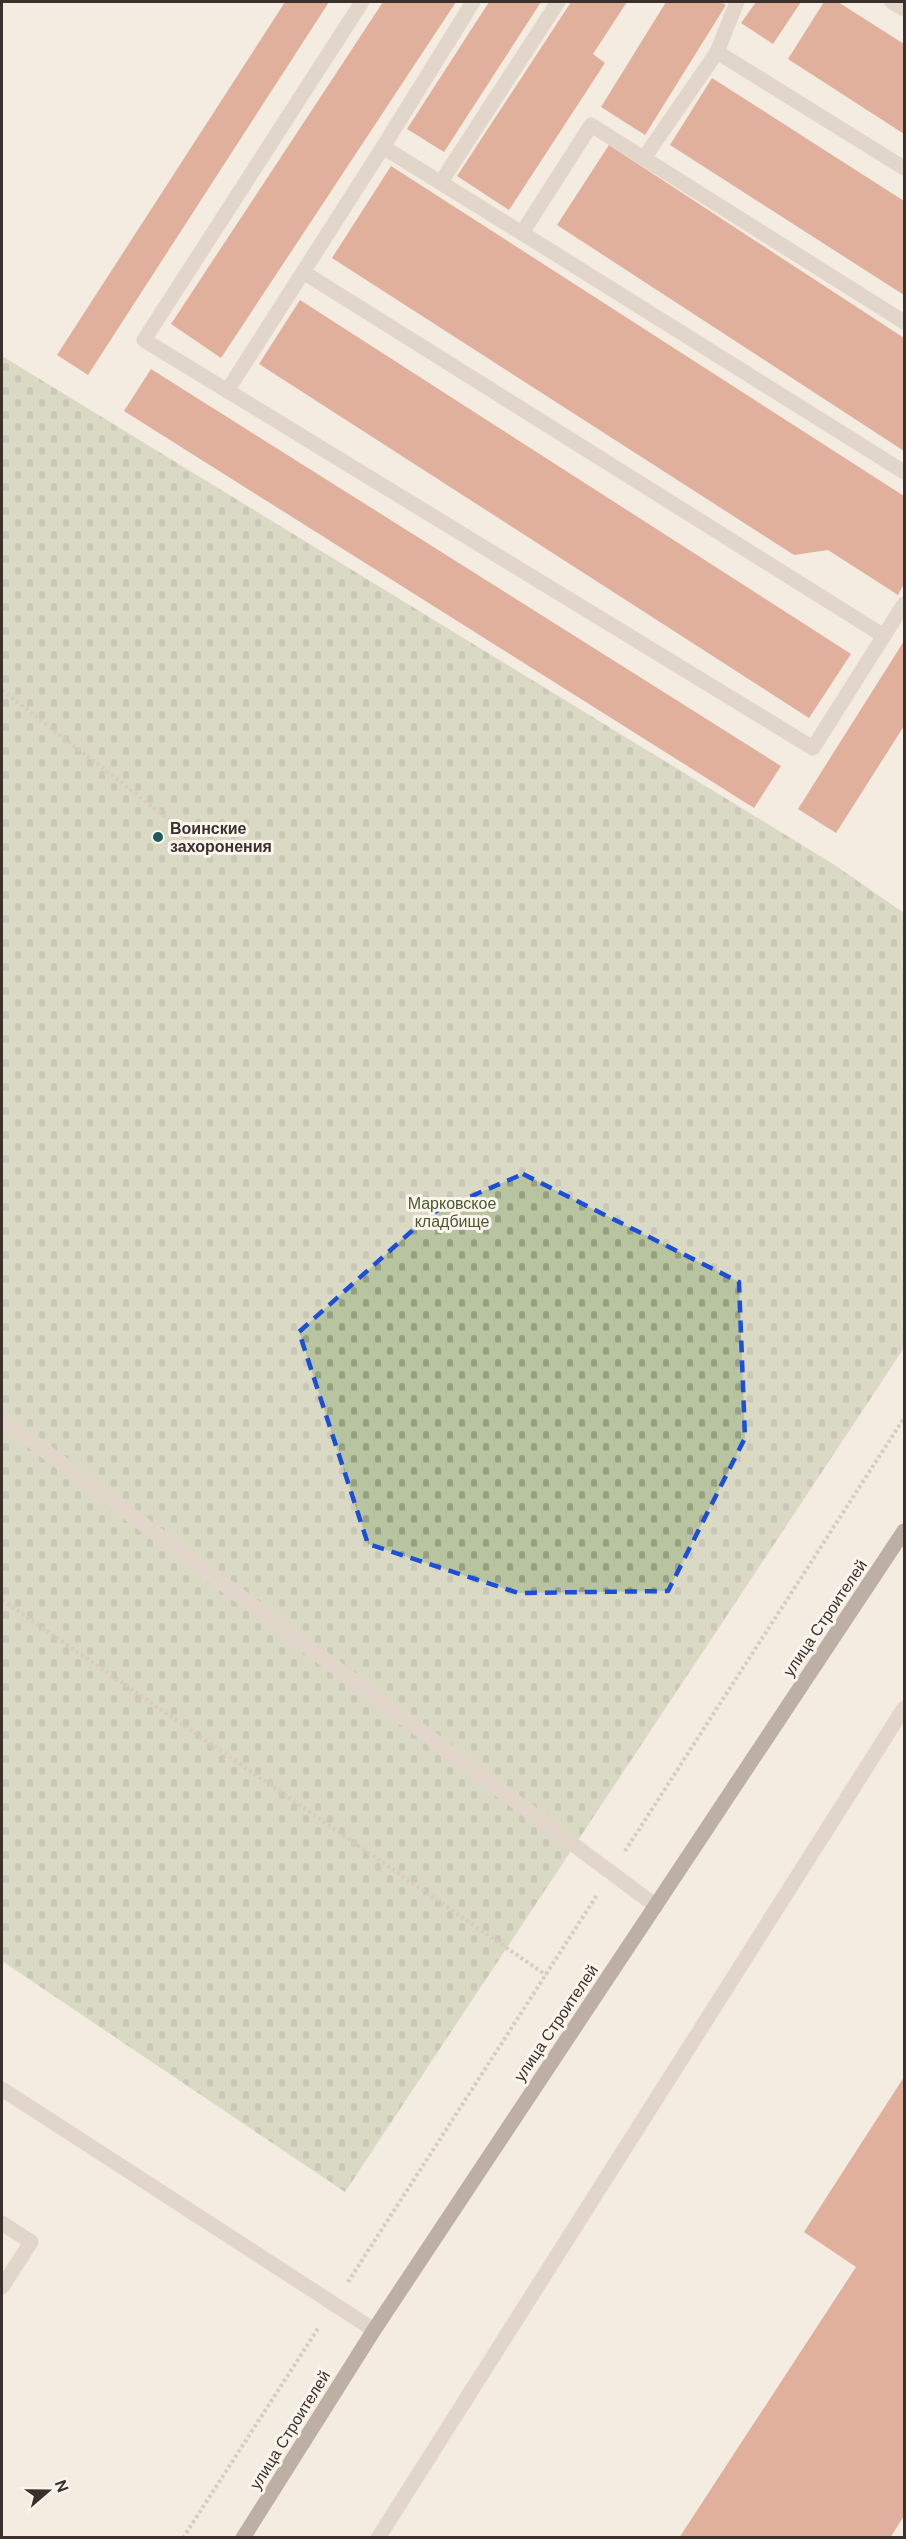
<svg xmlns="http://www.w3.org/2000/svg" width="906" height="2539" font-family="'DM Sans',sans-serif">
  <defs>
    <pattern id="cemetery-stones" width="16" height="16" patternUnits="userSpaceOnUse" patternTransform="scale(1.5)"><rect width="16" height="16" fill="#b8c4a0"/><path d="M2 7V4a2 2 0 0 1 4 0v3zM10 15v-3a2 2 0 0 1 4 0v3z" fill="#97a083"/></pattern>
  </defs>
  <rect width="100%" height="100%" fill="#f4ebe1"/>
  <path fill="url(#cemetery-stones)" d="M2,356L833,864L904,913V1348L345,2192L2,1961Z"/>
  <g fill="#c8694b">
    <path d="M285,2H329L88,375L57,355Z"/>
    <path d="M383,2H456L221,358L171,324Z"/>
    <path d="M489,2H541L444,152L407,129Z"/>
    <path d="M571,2H627L593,54L605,63L509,210L457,176Z"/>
    <path d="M666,2H721L726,5L645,135L601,107Z"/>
    <path d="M756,2H801L773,44L741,23Z"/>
    <path d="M824,2H838L904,44V134L788,59Z"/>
    <path d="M712,78L904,201V295L670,145Z"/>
    <path d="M609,145L904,338V451L557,225Z"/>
    <path d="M391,166L904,496V584L898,595L828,550L794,555L332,258Z"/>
    <path d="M300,300L851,654L809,718L259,364Z"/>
    <path d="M151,369L781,766L754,808L124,411Z"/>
    <path d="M904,641V726L836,833L798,809Z"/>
    <path d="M904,2077V2516L890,2538H679L856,2267L804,2232Z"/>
  </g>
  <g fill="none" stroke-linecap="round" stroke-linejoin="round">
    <g stroke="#b9a596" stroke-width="4" stroke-dasharray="3 3" stroke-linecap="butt">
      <path d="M2,690L177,826"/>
      <path d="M2,1600L546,1975"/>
      <path d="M625,1851L904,1418"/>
      <path d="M348,2282L597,1895"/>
      <path d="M183,2538L319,2327"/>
    </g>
    <g stroke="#cdbbac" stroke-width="15">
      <path d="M362,2L144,340L813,748L904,604"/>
      <path d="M892,2L904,9"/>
      <path d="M717,52L904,168"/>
      <path d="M383,147L473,2"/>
      <path d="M644,158L717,52L737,2"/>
      <path d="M441,182L558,2"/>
      <path d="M522,233L904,472"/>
      <path d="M303,272L884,636"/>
      <path d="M227,391L383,147L522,233L591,125L904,322"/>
      <path d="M2,1419L656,1906"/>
      <path d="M2,2089L374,2330"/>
      <path d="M2,2223L31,2242L2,2287"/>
      <path d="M378,2538L904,1708"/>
    </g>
    <path stroke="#7d675c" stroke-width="15" d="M243,2538L374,2330L904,1531"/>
  </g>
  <path d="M0 0H906V2539H0ZM523,1174L739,1282L745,1438L668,1591L518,1593L368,1544L299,1332L432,1213Z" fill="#f4ebe1" fill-opacity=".55" fill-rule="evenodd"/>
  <path fill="none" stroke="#1d4ed8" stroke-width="4.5" stroke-dasharray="12 8" stroke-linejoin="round" d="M523,1174L739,1282L745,1438L668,1591L518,1593L368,1544L299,1332L432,1213Z"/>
  <circle fill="#1f5a5e" stroke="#fbf5ee" stroke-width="2" cx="158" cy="837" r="6"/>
  <g text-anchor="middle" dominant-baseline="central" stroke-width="6" stroke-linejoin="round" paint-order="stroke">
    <g font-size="16" font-weight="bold" fill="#3b302b" stroke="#fbf5ee" text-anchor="start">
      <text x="170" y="828">Воинские<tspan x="170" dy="18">захоронения</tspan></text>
    </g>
    <g font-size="16" fill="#4a5a2e" stroke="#fbf5ee">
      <text x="452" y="1203">Марковское<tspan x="452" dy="18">кладбище</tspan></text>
    </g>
    <g font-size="16" fill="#3b302b" stroke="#fbf5ee">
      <text transform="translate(825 1618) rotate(-56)">улица Строителей</text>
      <text transform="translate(556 2023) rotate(-56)">улица Строителей</text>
      <text transform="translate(290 2430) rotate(-58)">улица Строителей</text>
    </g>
  </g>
  <rect width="906" height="2539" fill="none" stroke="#3b302b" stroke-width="6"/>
  <g transform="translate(48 2491) rotate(70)" stroke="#fbf5ee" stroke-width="4.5" paint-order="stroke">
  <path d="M0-4.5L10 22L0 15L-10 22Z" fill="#3b302b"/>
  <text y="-9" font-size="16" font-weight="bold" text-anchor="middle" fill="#3b302b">N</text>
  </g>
</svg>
